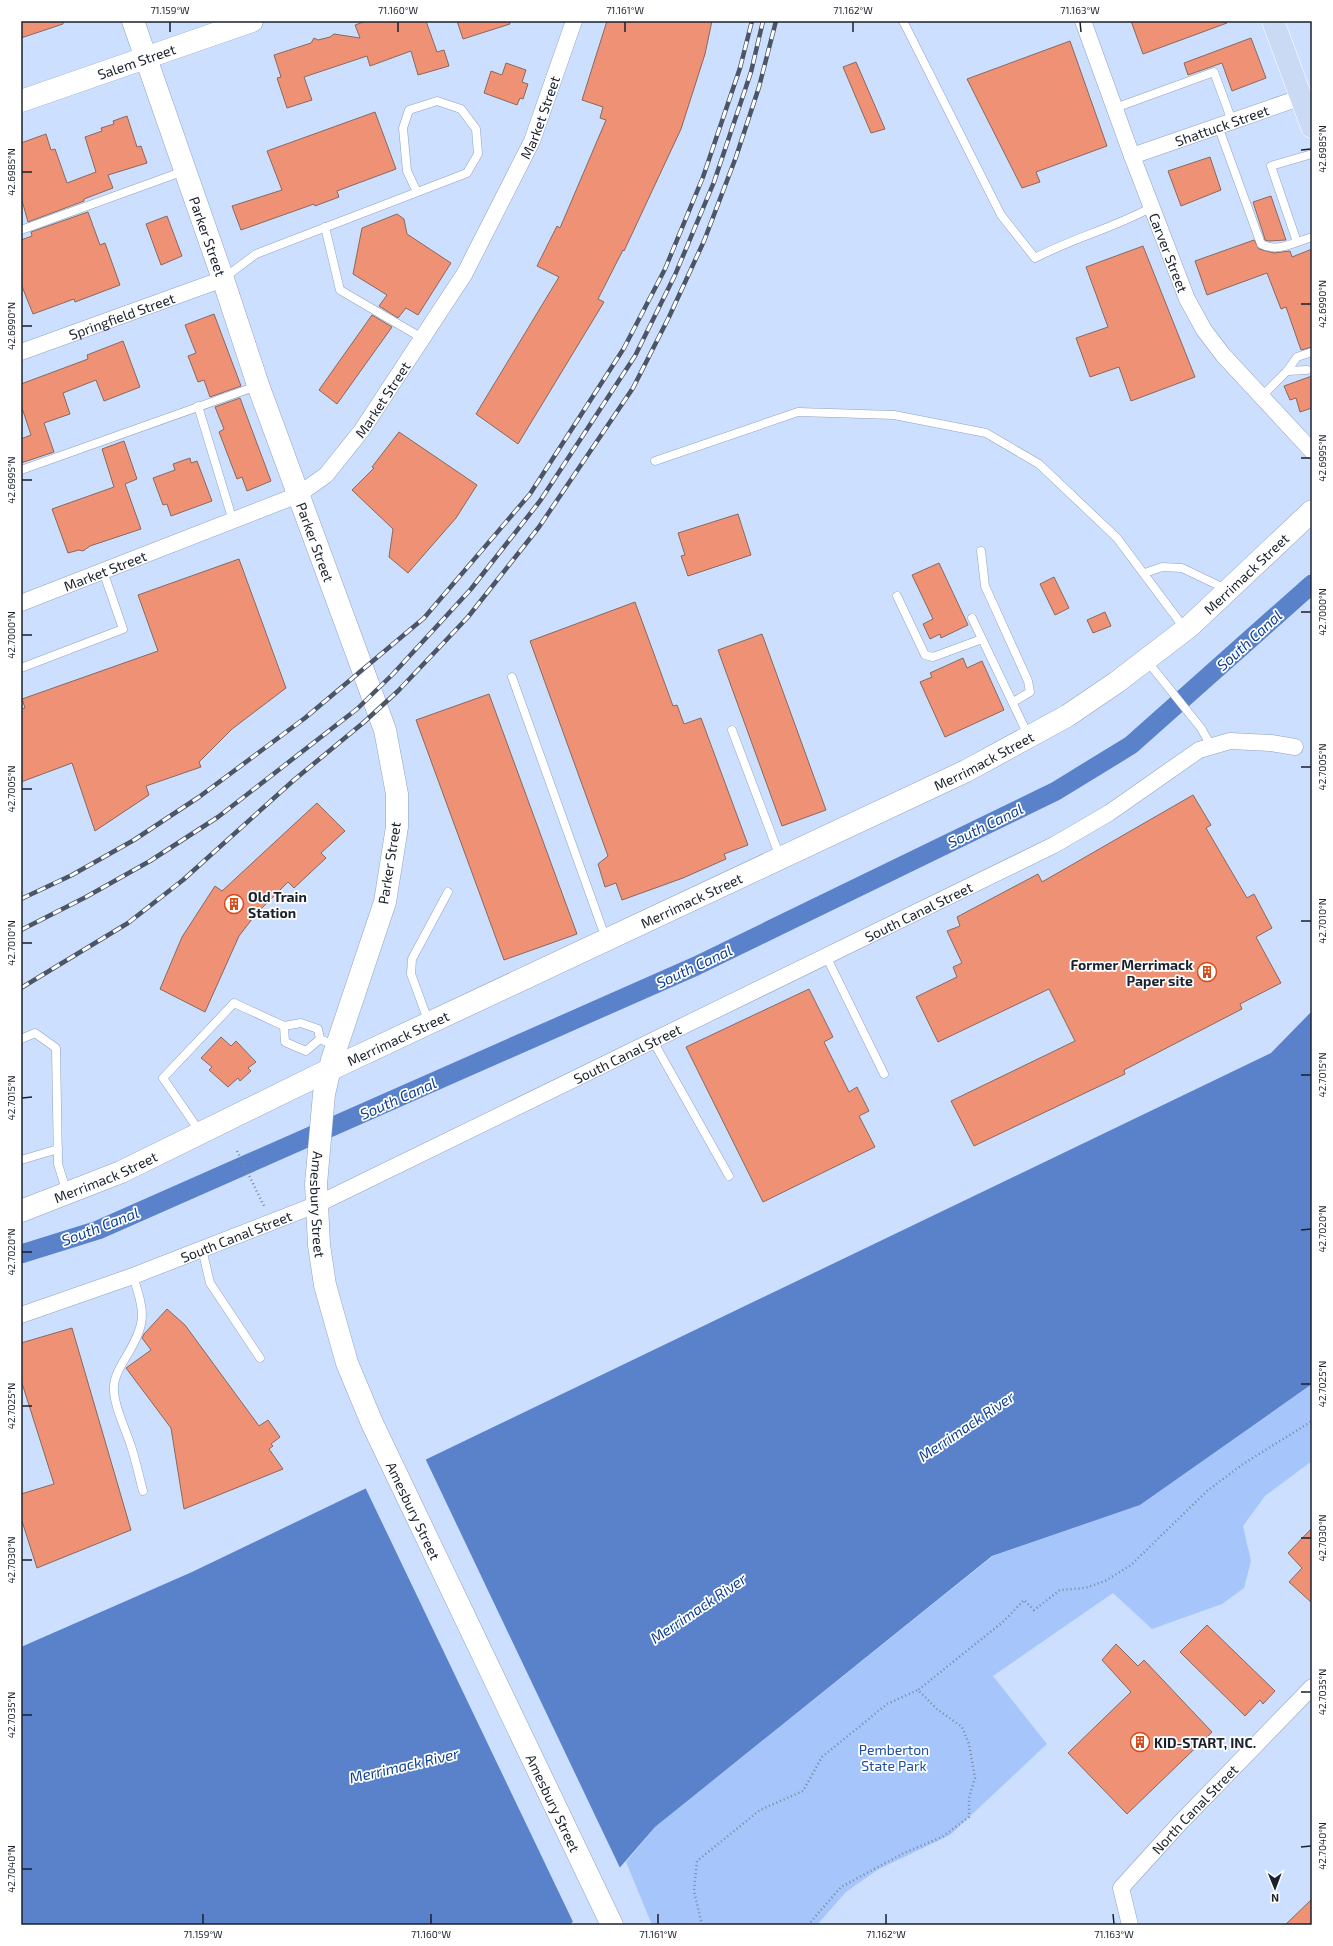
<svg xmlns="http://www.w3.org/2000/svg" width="1333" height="1946" font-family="'Exo 2',sans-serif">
  <rect width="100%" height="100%" fill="#cddffe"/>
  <path fill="#a6c6fb" d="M1312,1384V1461L1265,1496L1243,1526L1251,1561L1244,1588L1222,1604L1152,1629L1113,1593L993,1676L1047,1744L950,1835L879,1869L846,1892L817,1925H652L626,1862L655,1827L993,1556L1140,1505Z"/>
  <path fill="#5982cb" d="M1312,1011V1384L1140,1505L992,1556L655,1827L570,1925H21V1647L192,1572L1271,1053Z"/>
  <path fill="#cddffe" d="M425,1458L621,1870L574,1924L365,1487Z"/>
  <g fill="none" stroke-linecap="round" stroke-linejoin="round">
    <path stroke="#5982cb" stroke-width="19" d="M21,1254L98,1230L696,966L1056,791L1131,745L1312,584"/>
  </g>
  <g fill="#ee9174" stroke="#8a685e">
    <path d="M21,21H63V24L21,38Z"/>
    <path d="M366,21H426L437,52L444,50L449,66L418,75L411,51L370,66L367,56L304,77L312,100L287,108L277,78L281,77L274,55L311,43L314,38L318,40L330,37L334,34L360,38L355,25Z"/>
    <path d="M457,21H509L510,24L463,39Z"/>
    <path d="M607,21H712L705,54L681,129L624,251L623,250L598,299L604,302L518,444L476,414L559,277L537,266L557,226L560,228L606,120L600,118L603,107L582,100Z"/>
    <path d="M1131,21H1226L1227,23L1143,54Z"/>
    <path d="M1251,38L1266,78L1232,91L1222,63L1188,75L1184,63Z"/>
    <path d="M1070,41L1107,146L1036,172L1040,182L1022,188L967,79Z"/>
    <path d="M856,62L885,129L871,133L843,67Z"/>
    <path d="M506,63L526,70L522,82L528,84L523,99L520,98L517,105L484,93L491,71L502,75Z"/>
    <path d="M375,112L396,169L337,191L339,197L315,206L314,204L241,230L232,206L282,190L267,151Z"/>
    <path d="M127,116L137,147L141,146L147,163L108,175L113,188L84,199V201L28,222L21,197V143L46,134L51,150L55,149L67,183L96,172L85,137L102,131L101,128L114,124L113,121Z"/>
    <path d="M1210,157L1221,190L1181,206L1168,171Z"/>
    <path d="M1271,196L1286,240L1269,241L1265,240L1264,236L1253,202Z"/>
    <path d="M88,212L100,245L105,243L120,285L75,302L74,299L33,314L21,284V240L32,236L31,232Z"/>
    <path d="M397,214L404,219L407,234L451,263L418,315L406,308L398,318L379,306L387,295L353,274L362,228Z"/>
    <path d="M167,216L182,256L161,265L146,224Z"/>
    <path d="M1254,240L1259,249L1274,253L1290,251L1292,257L1312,249V347L1301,350L1286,307L1281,309L1267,273L1207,295L1195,261Z"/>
    <path d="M1143,246L1195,377L1131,401L1119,367L1090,377L1076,338L1108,327L1086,267Z"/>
    <path d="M214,314L241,386L210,397L204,380L198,382L188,356L196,353L185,325Z"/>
    <path d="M372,315L392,327L337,404L319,390Z"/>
    <path d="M123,341L140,387L104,401L96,380L63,393L70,414L44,423L54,452L21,463V439L31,435L21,405V384L88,359L87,355Z"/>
    <path d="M1312,376V408L1300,412L1296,398L1290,400L1284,386Z"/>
    <path d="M240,398L271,481L247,491L242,477L237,479L219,432L224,429L215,407Z"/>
    <path d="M399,432L477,485L456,518L408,573L389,557L393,529L352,490L374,468L372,467Z"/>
    <path d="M124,441L137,479L125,484L141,529L90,546L83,551L79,550L68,553L52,509L114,487L102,449Z"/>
    <path d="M190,458L191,463L197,461L212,501L171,516L167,504L163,505L153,478L175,470L173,464Z"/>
    <path d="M738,514L751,555L688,576L681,556L685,555L678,533Z"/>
    <path d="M239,559L286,688L232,729L199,762L201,767L146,786L149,795L95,831L72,763L21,782V709L25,708L22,699L158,651L138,595Z"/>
    <path d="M939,563L968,625L941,638L940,634L930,639L923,624L933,619L912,575Z"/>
    <path d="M1054,577L1069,608L1055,615L1040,584Z"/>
    <path d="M635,602L673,706L677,705L684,724L701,718L748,845L724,854L726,859L683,878L622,900L616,883L605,887L598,864L608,856L530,641Z"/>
    <path d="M1105,612L1111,626L1093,633L1087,620Z"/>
    <path d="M762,634L826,810L782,826L718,650Z"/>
    <path d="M963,658L967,668L982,661L1004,710L945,737L920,682L932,677L930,673Z"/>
    <path d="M489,694L577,934L504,960L416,720Z"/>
    <path d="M1193,795L1211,825L1206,828L1247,898L1254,894L1272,928L1256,937L1281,983L1240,1004L1242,1009L1124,1070L1125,1074L974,1146L951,1101L1075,1041L1049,989L938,1042L916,997L957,977L953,967L962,963L947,931L960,926L957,917L1038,874L1042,882Z"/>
    <path d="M317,803L345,831L321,853L326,858L294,888L288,882L256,914L239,936L205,1012L160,989L182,937L215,886L222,891Z"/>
    <path d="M809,989L833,1037L824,1042L849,1092L857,1087L869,1111L859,1116L875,1147L763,1202L686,1047Z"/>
    <path d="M221,1037L231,1046L236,1041L256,1062L248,1068L251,1071L240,1081L238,1078L228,1087L209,1070L212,1067L201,1058Z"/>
    <path d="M167,1309L185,1325L259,1426L268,1420L280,1437L271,1444L273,1446L269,1449L283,1469L184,1509L171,1428L126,1368L151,1350L142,1338L144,1334Z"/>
    <path d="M72,1328L131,1530L37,1568L21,1518V1494L54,1484L21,1380V1343Z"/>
    <path d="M1312,1528V1603L1289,1582L1302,1568L1288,1553Z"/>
    <path d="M1207,1625L1275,1691L1263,1704L1260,1700L1245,1716L1180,1652Z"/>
    <path d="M1116,1644L1138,1666L1144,1660L1212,1732L1127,1814L1068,1753L1131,1692L1102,1660Z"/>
    <path d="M1312,1899V1925H1285Z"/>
  </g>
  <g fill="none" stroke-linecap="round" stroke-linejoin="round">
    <g stroke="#91a2bf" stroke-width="9">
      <g id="lane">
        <path d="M903,21L1001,215L1035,258C1073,238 1114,228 1152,207"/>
        <path d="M1115,108L1214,72L1232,121"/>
        <path d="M1218,126L1261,244C1277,253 1296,242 1312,237"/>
        <path d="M325,227L340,290L422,338"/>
        <path d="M21,230L184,171"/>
        <path d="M1297,242L1271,166L1312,154"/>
        <path d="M224,278L256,254L467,173L478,154L476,129L461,109L437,101L409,110L403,128L407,171L417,192"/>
        <path d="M1287,371L1307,370"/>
        <path d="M1261,397L1287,371L1297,357L1312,352"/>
        <path d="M198,406L233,521"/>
        <path d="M655,461L798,412L894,415L986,433L1039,464L1117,538L1185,629"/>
        <path d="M21,470L257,386"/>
        <path d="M981,551L985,586L1028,681L1030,692L1013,702"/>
        <path d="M1145,573L1162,567L1182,568L1226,589"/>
        <path d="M897,596L925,655L933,657L982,639"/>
        <path d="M972,618L1028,735"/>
        <path d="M1147,661L1201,728L1211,746"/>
        <path d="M21,668L123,629L103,571"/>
        <path d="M512,677L606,939"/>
        <path d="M732,730L780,857"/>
        <path d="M826,956L884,1074"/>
        <path d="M429,1023L411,974L412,959L448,892"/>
        <path d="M21,1039L35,1033L56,1048L58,1164L67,1193"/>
        <path d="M320,1039L318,1029L301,1023L284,1026L285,1042L306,1051L320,1039L336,1046"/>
        <path d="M653,1041L729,1176"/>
        <path d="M200,1132L163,1078L234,1003L284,1026"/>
        <path d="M21,1160L58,1149"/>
        <path d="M202,1249L210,1283L260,1358"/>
        <path d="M133,1276C145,1314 147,1322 126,1357C121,1366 115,1374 114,1385C112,1402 126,1430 131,1446C136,1461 139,1476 143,1491"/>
      </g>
    </g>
    <g stroke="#91a2bf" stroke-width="17">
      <g id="street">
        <path id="s1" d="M1083,21L1132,156L1187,299L1204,330L1223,355L1312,451"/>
        <path id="s2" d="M1132,156L1302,97"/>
        <path id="s3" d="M21,352L223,279"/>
        <path id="s4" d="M21,603L298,495L326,475L362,430L465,273L532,141L574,21"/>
        <path id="s5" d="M21,1315L133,1276L318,1204L1054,845L1109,813L1199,750L1230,741L1271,743L1295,747"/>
        <path id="s6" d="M1130,1925L1121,1888L1179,1824L1312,1687"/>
      </g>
    </g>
    <g stroke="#91a2bf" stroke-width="23">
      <g id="secondary">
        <path id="s7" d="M133,21L223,279L258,385L385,730L397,794V827L385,902L332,1060L324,1094L316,1184L319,1245L325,1285L347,1363L372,1423L612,1925"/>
        <path id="s8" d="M21,101L252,21"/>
        <path id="s9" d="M21,1211L121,1172L329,1070L966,771L1067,716L1117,682L1190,626L1312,511"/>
      </g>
    </g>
    <g stroke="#fff" stroke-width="23">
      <path id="primary" d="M1273,21L1312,127"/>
    </g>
    <g stroke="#7b889e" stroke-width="2.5" stroke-dasharray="1 3" stroke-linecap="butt">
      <path d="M237,1151L264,1206"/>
      <path d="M702,1925L694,1891L697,1861L760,1810L803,1791L822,1757L887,1704L918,1690"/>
      <path d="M808,1925L841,1887L904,1853L942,1837L969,1817V1798L975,1778L969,1744L962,1727L937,1709L918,1690L1004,1621L1024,1600L1034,1610L1060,1590L1085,1588L1105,1581L1131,1565L1207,1491L1243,1464L1312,1421"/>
    </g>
    <use href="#lane" stroke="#fff" stroke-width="8"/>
    <use href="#street" stroke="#fff" stroke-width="16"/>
    <use href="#secondary" stroke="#fff" stroke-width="22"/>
    <use href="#primary" stroke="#cad9f4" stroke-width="22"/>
    <g stroke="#4b5566" stroke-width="4.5">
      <g id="rail">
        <path d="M21,899L72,875L134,840L199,797L305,718L424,618L530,494L624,348L665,269L703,177L740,68L752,21"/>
        <path d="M21,930L86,897L150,861L218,817L357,709L393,674L471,589L540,501L635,356L675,275L714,182L751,72L763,21"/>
        <path d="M21,988L128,923L183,880L294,780L363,723L398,691L468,617L539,527L633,388L669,317L704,241L736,157L759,87L776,21"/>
      </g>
    </g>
    <use href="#rail" stroke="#fff" stroke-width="3" stroke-dasharray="9" stroke-linecap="butt"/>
  </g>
  <path fill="none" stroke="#1a212c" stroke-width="1.5" d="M170,22V32M398,22V32M625,22V32M853,22V32M1080,22L1081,32M1301,150L1311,149M22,172H32M1301,304H1311M22,326H32M1301,458H1311M22,480H32M1301,612H1311M22,635H32M1301,767H1311M22,789H32M1301,921H1311M22,943H32M1301,1075H1311M22,1098L32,1097M1301,1230L1311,1229M22,1252H32M1301,1384H1311M22,1406H32M1301,1538H1311M22,1560H32M1301,1692H1311M22,1715H32M1301,1847L1311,1846M22,1869H32M203,1914V1924M431,1914V1924M658,1914V1924M886,1914V1924M1113,1914L1114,1924"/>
  <defs>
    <g id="building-ring" transform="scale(1)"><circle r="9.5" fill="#fff" stroke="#d44c1b" stroke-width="1.5"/><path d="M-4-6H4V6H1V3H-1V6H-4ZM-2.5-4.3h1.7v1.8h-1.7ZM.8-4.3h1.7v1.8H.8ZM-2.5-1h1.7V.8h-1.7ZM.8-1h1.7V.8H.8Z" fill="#d44c1b"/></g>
  </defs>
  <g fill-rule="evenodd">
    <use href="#building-ring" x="234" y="904"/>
    <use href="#building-ring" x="1207" y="972"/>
    <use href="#building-ring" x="1140" y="1742"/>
  </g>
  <g text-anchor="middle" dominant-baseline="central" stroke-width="3.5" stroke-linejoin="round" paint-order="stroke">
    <g font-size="14" fill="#1a212c" stroke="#fff">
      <text stroke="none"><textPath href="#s8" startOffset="122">Salem Street</textPath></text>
      <text stroke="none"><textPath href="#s4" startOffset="750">Market Street</textPath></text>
      <text stroke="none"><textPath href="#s2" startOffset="95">Shattuck Street</textPath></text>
      <text stroke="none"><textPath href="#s7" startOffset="228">Parker Street</textPath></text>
      <text stroke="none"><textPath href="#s1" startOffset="247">Carver Street</textPath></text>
      <text stroke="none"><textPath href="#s3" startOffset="107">Springfield Street</textPath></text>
      <text stroke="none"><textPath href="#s4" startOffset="426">Market Street</textPath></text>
      <text stroke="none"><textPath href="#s7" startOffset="552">Parker Street</textPath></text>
      <text stroke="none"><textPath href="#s4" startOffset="90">Market Street</textPath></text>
      <text stroke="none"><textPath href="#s9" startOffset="1387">Merrimack Street</textPath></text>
      <text stroke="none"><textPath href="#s9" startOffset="1063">Merrimack Street</textPath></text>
      <text transform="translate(389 863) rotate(-81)">Parker Street</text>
      <text stroke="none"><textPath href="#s9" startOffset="739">Merrimack Street</textPath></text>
      <text stroke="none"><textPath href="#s5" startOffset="985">South Canal Street</textPath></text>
      <text stroke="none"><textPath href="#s9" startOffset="415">Merrimack Street</textPath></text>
      <text stroke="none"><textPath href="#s5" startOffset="661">South Canal Street</textPath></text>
      <text stroke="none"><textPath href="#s9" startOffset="91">Merrimack Street</textPath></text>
      <text stroke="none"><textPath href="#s7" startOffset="1239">Amesbury Street</textPath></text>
      <text stroke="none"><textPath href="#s5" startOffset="229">South Canal Street</textPath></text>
      <text stroke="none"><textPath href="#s7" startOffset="1563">Amesbury Street</textPath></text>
      <text stroke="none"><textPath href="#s7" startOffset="1887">Amesbury Street</textPath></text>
      <text stroke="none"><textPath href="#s6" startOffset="146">North Canal Street</textPath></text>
    </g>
    <g font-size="14" font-weight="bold" fill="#1a212c" stroke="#fff" text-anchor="start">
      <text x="248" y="896">Old Train<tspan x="248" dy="16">Station</tspan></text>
      <text x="1193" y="964" text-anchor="end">Former Merrimack<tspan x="1193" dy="16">Paper site</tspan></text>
      <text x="1154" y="1742">KID-START, INC.</text>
    </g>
    <g font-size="14" fill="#1c4da4" stroke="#fff">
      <text x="894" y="1749">Pemberton<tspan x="894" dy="16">State Park</tspan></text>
    </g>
    <g font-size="15" font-style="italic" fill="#0d3f94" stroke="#fff">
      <text transform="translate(1249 640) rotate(-42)">South Canal</text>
      <text transform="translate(985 825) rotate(-26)">South Canal</text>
      <text transform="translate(694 966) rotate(-25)">South Canal</text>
      <text transform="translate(398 1098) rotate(-24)">South Canal</text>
      <text transform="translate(100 1226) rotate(-21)">South Canal</text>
      <text transform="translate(966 1426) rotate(-34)">Merrimack River</text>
      <text transform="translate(698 1608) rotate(-34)">Merrimack River</text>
      <text transform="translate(404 1765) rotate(-13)">Merrimack River</text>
    </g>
  </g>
  <rect width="1333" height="1946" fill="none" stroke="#ffffff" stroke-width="44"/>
  <g transform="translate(1275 1888) rotate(179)" stroke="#ffffff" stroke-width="3" paint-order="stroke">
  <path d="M0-3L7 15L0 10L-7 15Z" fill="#1a212c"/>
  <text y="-6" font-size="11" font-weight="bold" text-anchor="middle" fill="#1a212c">N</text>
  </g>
  <rect x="22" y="22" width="1289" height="1902" fill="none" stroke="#1a212c" stroke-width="1.5"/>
  <g font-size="10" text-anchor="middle" fill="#1a212c">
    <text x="170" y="14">71.159°W</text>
    <text x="398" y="14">71.160°W</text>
    <text x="625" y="14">71.161°W</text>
    <text x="853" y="14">71.162°W</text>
    <text x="1080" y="14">71.163°W</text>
    <text transform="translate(1322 149) rotate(-90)" y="4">42.6985°N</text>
    <text transform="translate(11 172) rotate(-90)" y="4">42.6985°N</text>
    <text transform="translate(1322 304) rotate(-90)" y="4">42.6990°N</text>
    <text transform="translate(11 326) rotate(-90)" y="4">42.6990°N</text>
    <text transform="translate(1322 458) rotate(-90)" y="4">42.6995°N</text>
    <text transform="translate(11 480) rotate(-90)" y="4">42.6995°N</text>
    <text transform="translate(1322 612) rotate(-90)" y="4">42.7000°N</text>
    <text transform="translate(11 635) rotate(-90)" y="4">42.7000°N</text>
    <text transform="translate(1322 767) rotate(-90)" y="4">42.7005°N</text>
    <text transform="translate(11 789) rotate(-90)" y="4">42.7005°N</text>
    <text transform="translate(1322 921) rotate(-90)" y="4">42.7010°N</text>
    <text transform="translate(11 943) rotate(-90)" y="4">42.7010°N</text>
    <text transform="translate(1322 1075) rotate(-90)" y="4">42.7015°N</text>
    <text transform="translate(11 1098) rotate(-90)" y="4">42.7015°N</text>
    <text transform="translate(1322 1229) rotate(-90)" y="4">42.7020°N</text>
    <text transform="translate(11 1252) rotate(-90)" y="4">42.7020°N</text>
    <text transform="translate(1322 1384) rotate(-90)" y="4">42.7025°N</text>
    <text transform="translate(11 1406) rotate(-90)" y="4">42.7025°N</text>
    <text transform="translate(1322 1538) rotate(-90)" y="4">42.7030°N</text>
    <text transform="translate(11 1560) rotate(-90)" y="4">42.7030°N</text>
    <text transform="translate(1322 1692) rotate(-90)" y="4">42.7035°N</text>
    <text transform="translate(11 1715) rotate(-90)" y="4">42.7035°N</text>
    <text transform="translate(1322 1846) rotate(-90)" y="4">42.7040°N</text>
    <text transform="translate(11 1869) rotate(-90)" y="4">42.7040°N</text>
    <text x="203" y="1938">71.159°W</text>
    <text x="431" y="1938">71.160°W</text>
    <text x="658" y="1938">71.161°W</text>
    <text x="886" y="1938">71.162°W</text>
    <text x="1114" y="1938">71.163°W</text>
  </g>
</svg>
